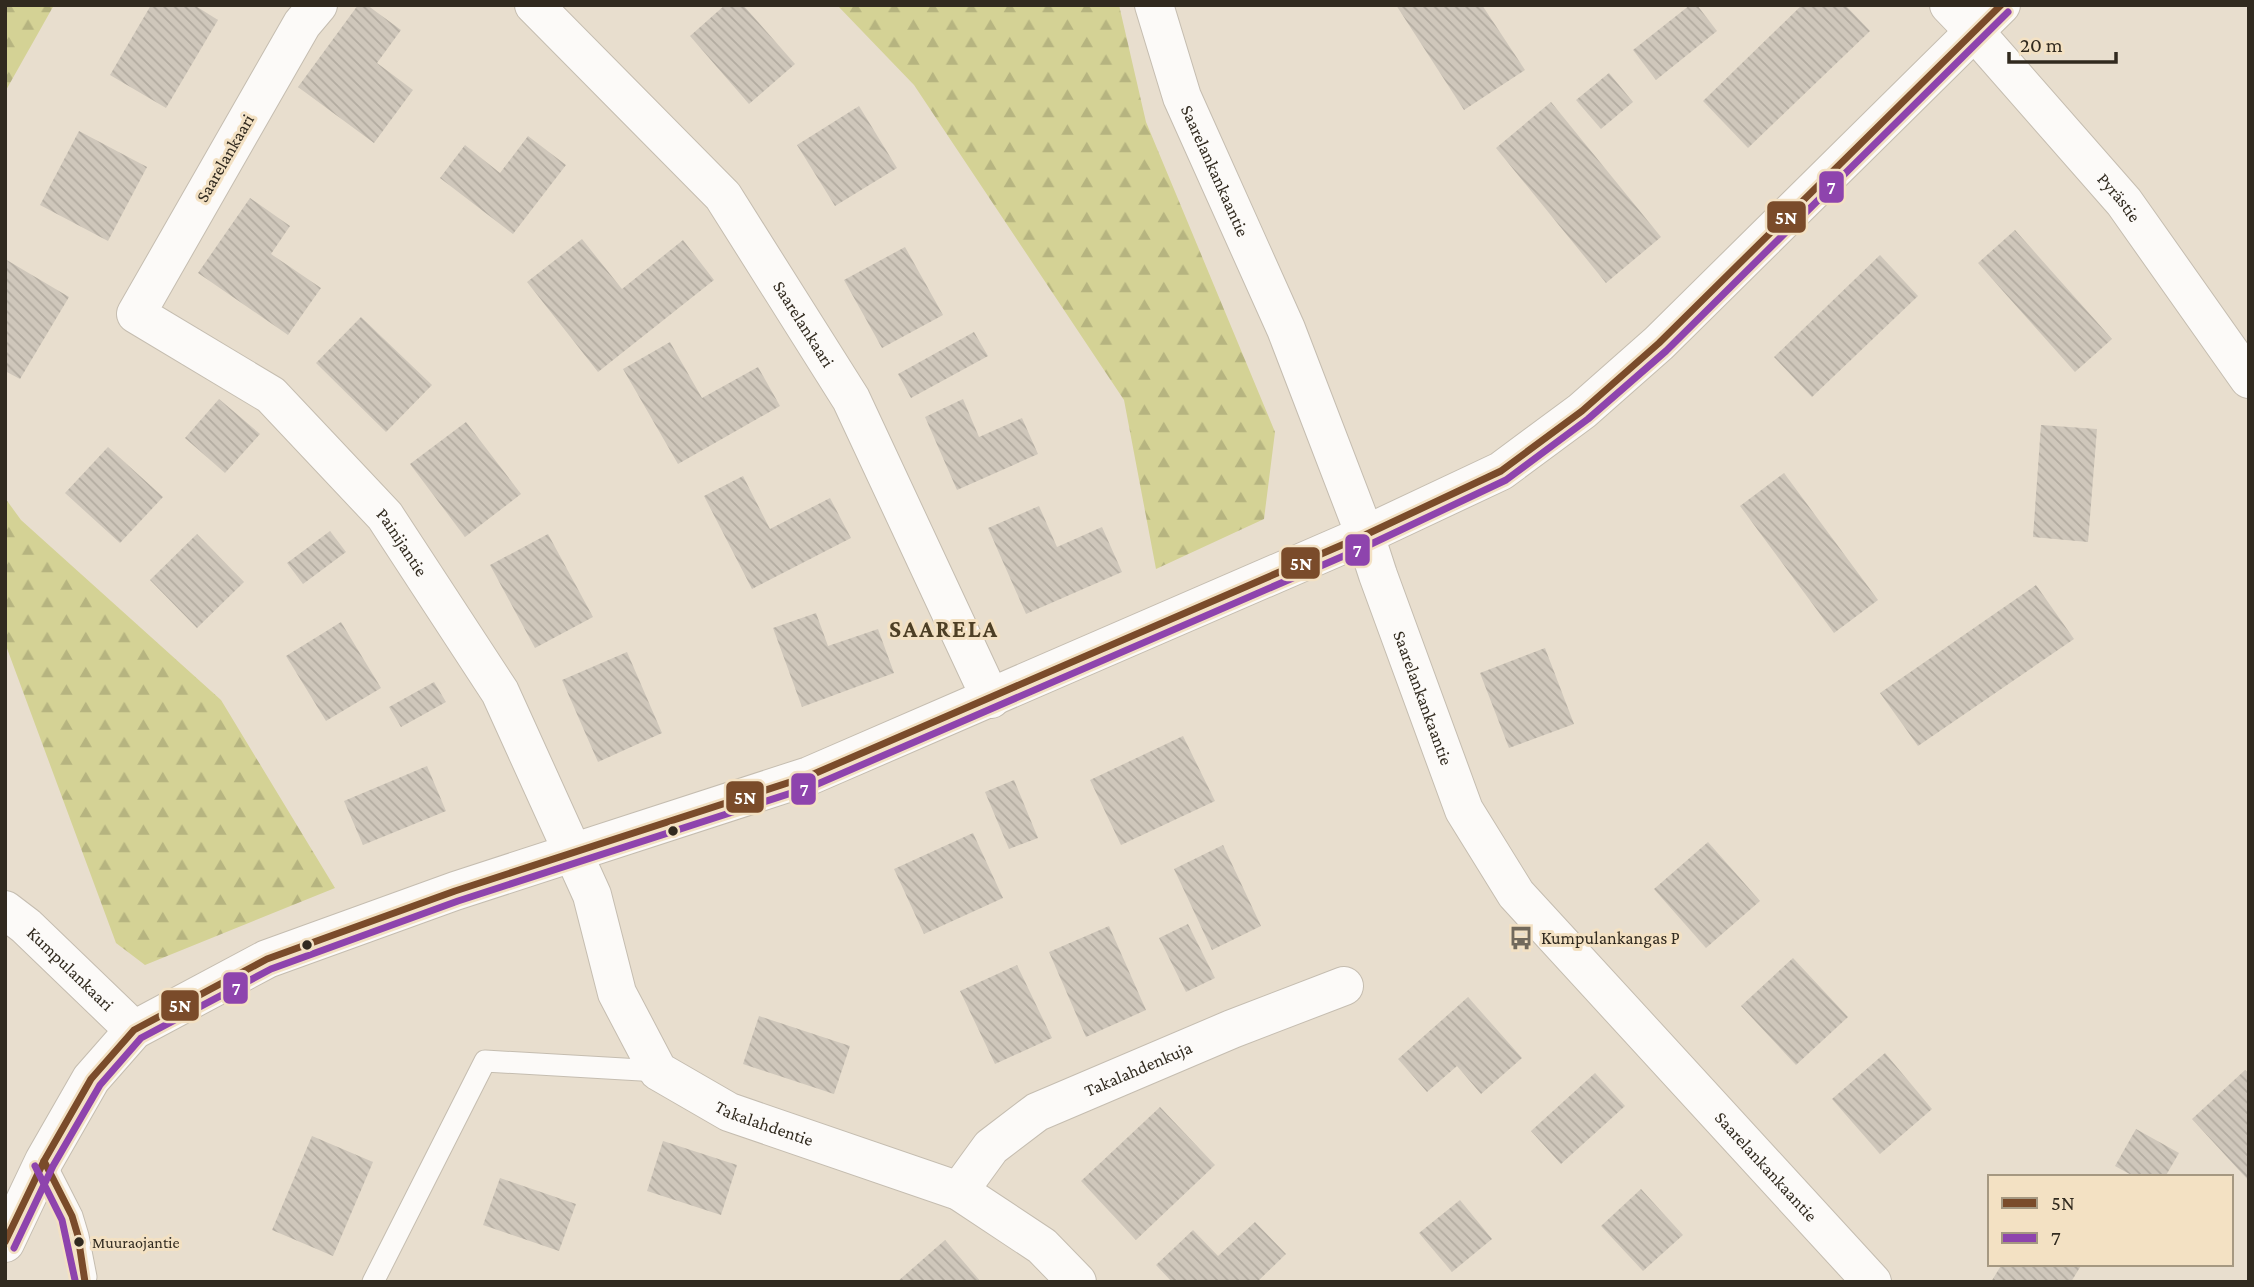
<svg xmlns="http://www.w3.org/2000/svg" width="2254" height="1287" font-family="'Crimson Pro',serif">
  <defs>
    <pattern id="forest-firs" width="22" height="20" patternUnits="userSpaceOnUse" patternTransform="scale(1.75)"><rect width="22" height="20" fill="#d4d295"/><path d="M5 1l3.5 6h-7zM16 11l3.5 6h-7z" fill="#b6b480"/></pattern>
    <pattern id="building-back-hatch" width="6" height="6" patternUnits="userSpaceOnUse" patternTransform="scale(1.75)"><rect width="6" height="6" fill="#cfc7bb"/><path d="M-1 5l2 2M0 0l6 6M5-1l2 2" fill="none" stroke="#b2aba0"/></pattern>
  </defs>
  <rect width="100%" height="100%" fill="#e8dece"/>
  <g fill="url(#forest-firs)">
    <path d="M5,5H54L5,92Z"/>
    <path d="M837,5H1119L1146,122L1275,432L1264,519L1156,569L1124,400L914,85Z"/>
    <path d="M5,498L21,520L221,700L335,888L145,965L116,943L5,643Z"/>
  </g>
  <g fill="url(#building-back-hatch)">
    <path d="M151,5H194L218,20L166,108L110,75Z"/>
    <path d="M358,5H367L401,30L377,63L413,90L374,143L298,87Z"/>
    <path d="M725,5H743L795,64L749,104L690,36Z"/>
    <path d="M1396,5H1482L1525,70L1464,110Z"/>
    <path d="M1690,5H1697L1717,31L1656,80L1633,50Z"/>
    <path d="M1802,5H1845L1870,31L1748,148L1703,101Z"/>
    <path d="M1609,73L1633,102L1601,129L1576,100Z"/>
    <path d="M1551,102L1661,237L1606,283L1496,148Z"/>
    <path d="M859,106L897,168L835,206L797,145Z"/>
    <path d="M79,131L147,167L108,241L40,205Z"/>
    <path d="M528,136L566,165L513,234L440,178L465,145L500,173Z"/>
    <path d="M250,198L290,226L271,254L321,288L288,335L198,273Z"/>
    <path d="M2015,230L2112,339L2075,372L1978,263Z"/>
    <path d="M582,239L622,289L683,240L714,280L598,372L527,282Z"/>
    <path d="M905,247L943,315L882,348L844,280Z"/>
    <path d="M1880,255L1918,296L1812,397L1774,357Z"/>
    <path d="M5,259L69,297L20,379L5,371Z"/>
    <path d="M361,317L432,385L386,432L316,363Z"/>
    <path d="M974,332L988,356L911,398L898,374Z"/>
    <path d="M670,342L702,398L758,367L780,406L678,464L623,369Z"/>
    <path d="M219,399L260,434L225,473L185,438Z"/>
    <path d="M963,399L979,437L1022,418L1038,454L957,490L925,417Z"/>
    <path d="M466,422L521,494L465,537L410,464Z"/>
    <path d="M2041,425L2097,429L2088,542L2033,537Z"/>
    <path d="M108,447L163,497L120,543L65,493Z"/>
    <path d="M1784,473L1878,600L1834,633L1740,506Z"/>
    <path d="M743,476L770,529L830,498L851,538L752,589L704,496Z"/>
    <path d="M1039,506L1057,547L1102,527L1122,572L1026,614L988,528Z"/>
    <path d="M330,531L346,552L303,584L287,563Z"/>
    <path d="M197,534L244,582L197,628L150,580Z"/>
    <path d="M548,534L593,617L535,648L490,565Z"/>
    <path d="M2036,585L2074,639L1918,746L1880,693Z"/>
    <path d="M816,613L828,646L878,629L894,673L802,707L773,628Z"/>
    <path d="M341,622L381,688L326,721L286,656Z"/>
    <path d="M1545,648L1574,724L1509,748L1480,673Z"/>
    <path d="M627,652L662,733L598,762L562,680Z"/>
    <path d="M434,682L446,702L401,727L389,707Z"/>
    <path d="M1183,736L1215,801L1121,845L1090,780Z"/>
    <path d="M427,766L446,811L363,845L344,801Z"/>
    <path d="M1014,780L1038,838L1009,849L985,792Z"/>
    <path d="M973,833L1003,898L924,934L894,869Z"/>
    <path d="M1708,842L1760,901L1706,948L1654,889Z"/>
    <path d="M1223,845L1261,926L1212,950L1174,869Z"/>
    <path d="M1188,924L1215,978L1186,992L1159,938Z"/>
    <path d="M1109,926L1146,1010L1086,1037L1049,952Z"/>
    <path d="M1793,958L1848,1017L1796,1065L1741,1006Z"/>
    <path d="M1017,965L1052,1038L995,1064L960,991Z"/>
    <path d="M1468,997L1522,1058L1481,1094L1457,1066L1427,1092L1398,1059Z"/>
    <path d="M759,1016L850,1046L834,1094L743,1064Z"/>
    <path d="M1885,1053L1932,1109L1880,1154L1832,1099Z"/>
    <path d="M2245,1070L2249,1074V1181L2192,1119Z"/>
    <path d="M1595,1073L1625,1106L1561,1164L1531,1131Z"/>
    <path d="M1160,1107L1215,1165L1136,1240L1081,1181Z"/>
    <path d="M2136,1129L2179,1153L2165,1177H2135L2115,1166Z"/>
    <path d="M312,1136L373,1162L333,1256L272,1230Z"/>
    <path d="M663,1141L737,1165L721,1215L647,1191Z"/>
    <path d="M500,1178L576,1204L559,1251L483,1225Z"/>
    <path d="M1641,1189L1683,1235L1643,1271L1601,1226Z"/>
    <path d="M1460,1200L1492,1239L1452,1272L1419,1233Z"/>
    <path d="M1255,1222L1286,1254L1257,1282H1172L1156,1265L1193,1230L1218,1256Z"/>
    <path d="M945,1240L981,1282H897Z"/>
    <path d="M2002,1264H2082L2071,1282H1991Z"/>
  </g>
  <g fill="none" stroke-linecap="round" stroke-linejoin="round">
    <g stroke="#c5bdb0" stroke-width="23">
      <g id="service">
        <path d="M44,1161L72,1216L78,1236L86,1277L85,1282"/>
        <path d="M373,1282L485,1061L658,1071"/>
      </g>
    </g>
    <g stroke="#c5bdb0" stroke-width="40">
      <g id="minor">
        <path id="s1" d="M318,5L302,24L136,314L271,395L385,516L500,692L592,895L617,993L658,1071L729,1112L959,1191L1042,1246L1077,1282"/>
        <path id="s2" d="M534,5L723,196L851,399L991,699"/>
        <path id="s3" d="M1154,5L1182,97L1286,329L1365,535L1378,575L1464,810L1516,894L1872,1282"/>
        <path id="s4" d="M1949,5L1974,31L2124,202L2249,379"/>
        <path id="s5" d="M5,910L26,926L134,1030"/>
        <path id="s6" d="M959,1191L991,1147L1037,1112L1232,1029L1344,986"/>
        <path d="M5,1243L44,1161L91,1079L134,1030L267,959L455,891L809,776L1365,535L1501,471L1582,411L1659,343L2001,5"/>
      </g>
    </g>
    <use href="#service" stroke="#fcfaf8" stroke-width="21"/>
    <use href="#minor" stroke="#fcfaf8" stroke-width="38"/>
    <g stroke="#f3e1c3" stroke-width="12">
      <g id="bus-1">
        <path d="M44,1161L72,1216L78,1236L85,1282"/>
        <path d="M5,1242L44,1161L91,1079L134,1030L267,959L455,891L809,776L1365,535L1501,471L1582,411L1659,343L2001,5"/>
      </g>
    </g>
    <g stroke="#f3e1c3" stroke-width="12">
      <g id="bus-2">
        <path d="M35,1166L62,1220L75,1280"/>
        <path d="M14,1248L53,1166L100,1085L141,1038L271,969L458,901L813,786L1369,545L1506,480L1588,419L1666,351L2008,12"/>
      </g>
    </g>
    <use href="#bus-1" stroke="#7a4b2a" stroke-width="7"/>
    <use href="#bus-2" stroke="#8e44ad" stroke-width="7"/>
  </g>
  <defs>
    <g id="bus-bare" transform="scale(1.89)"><path d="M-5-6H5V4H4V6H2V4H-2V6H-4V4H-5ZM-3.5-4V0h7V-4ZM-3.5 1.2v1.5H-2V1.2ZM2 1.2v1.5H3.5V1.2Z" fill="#71695c" stroke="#f3e1c3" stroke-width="2.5" paint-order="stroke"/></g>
  </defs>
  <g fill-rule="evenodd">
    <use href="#bus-bare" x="1521" y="938"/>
  </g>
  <g fill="#312a1f" stroke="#f3e1c3" stroke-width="2.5">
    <circle cx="673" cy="831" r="6"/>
    <circle cx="307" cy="945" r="6"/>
    <circle cx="79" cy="1242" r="6"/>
  </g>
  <g text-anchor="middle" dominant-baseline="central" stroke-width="6" stroke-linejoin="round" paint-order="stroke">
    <g font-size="16" fill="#312a1f" stroke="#f3e1c3" text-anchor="start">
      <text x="92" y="1242">Muuraojantie</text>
    </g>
    <g font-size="18" fill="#312a1f" stroke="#f3e1c3">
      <text transform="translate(225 158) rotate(-60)">Saarelankaari</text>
      <text stroke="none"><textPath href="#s3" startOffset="177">Saarelankankaantie</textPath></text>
      <text stroke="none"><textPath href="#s4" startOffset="257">Pyrästie</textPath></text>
      <text stroke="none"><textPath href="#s2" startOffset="420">Saarelankaari</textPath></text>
      <text stroke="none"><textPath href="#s1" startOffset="714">Painijantie</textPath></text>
      <text stroke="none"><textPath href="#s3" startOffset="744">Saarelankankaantie</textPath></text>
      <text stroke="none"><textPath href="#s5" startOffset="88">Kumpulankaari</textPath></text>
      <text stroke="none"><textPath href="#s6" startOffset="222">Takalahdenkuja</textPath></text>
      <text stroke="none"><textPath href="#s1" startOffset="1424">Takalahdentie</textPath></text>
      <text stroke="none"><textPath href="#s3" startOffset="1332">Saarelankankaantie</textPath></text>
    </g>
    <g font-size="18" fill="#312a1f" stroke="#f3e1c3" text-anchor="start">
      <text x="1541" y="938">Kumpulankangas P</text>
    </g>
    <g font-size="24" font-weight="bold" letter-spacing="2" fill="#4d3f25" stroke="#f3e1c3">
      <text x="944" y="628">SAARELA</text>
    </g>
  </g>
  <g stroke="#f3e1c3" stroke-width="2.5">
    <rect x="1818" y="170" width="27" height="34" rx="7" fill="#8e44ad"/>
    <rect x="1766" y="200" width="41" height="34" rx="7" fill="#7a4b2a"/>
    <rect x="1344" y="533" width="27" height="34" rx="7" fill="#8e44ad"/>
    <rect x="1280" y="546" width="41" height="34" rx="7" fill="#7a4b2a"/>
    <rect x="790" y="772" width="27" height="34" rx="7" fill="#8e44ad"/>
    <rect x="725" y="780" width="40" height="34" rx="7" fill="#7a4b2a"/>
    <rect x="222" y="971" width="27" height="34" rx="7" fill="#8e44ad"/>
    <rect x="160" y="989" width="40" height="33" rx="7" fill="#7a4b2a"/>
  </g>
  <g font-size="19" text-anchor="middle" font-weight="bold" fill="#fff">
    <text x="1831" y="194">7</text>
    <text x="1786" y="224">5N</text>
    <text x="1357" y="557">7</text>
    <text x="1301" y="570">5N</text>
    <text x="804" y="796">7</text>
    <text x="745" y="804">5N</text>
    <text x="236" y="995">7</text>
    <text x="180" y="1012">5N</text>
  </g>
  <rect width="2254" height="1287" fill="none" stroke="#312a1f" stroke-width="14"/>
  <rect x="1988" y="1175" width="245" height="91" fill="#f3e1c3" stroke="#a59881" stroke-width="2"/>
  <rect x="2002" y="1198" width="35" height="10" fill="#7a4b2a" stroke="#a59881" stroke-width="2"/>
  <text x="2051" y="1210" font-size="21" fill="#312a1f">5N</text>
  <rect x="2002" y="1233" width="35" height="10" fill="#8e44ad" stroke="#a59881" stroke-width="2"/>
  <text x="2051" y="1245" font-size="21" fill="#312a1f">7</text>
  <path d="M2009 52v10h107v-10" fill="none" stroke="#312a1f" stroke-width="3.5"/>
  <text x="2020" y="52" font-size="21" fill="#312a1f" stroke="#f3e1c3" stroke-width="5" paint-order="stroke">20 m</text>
</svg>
